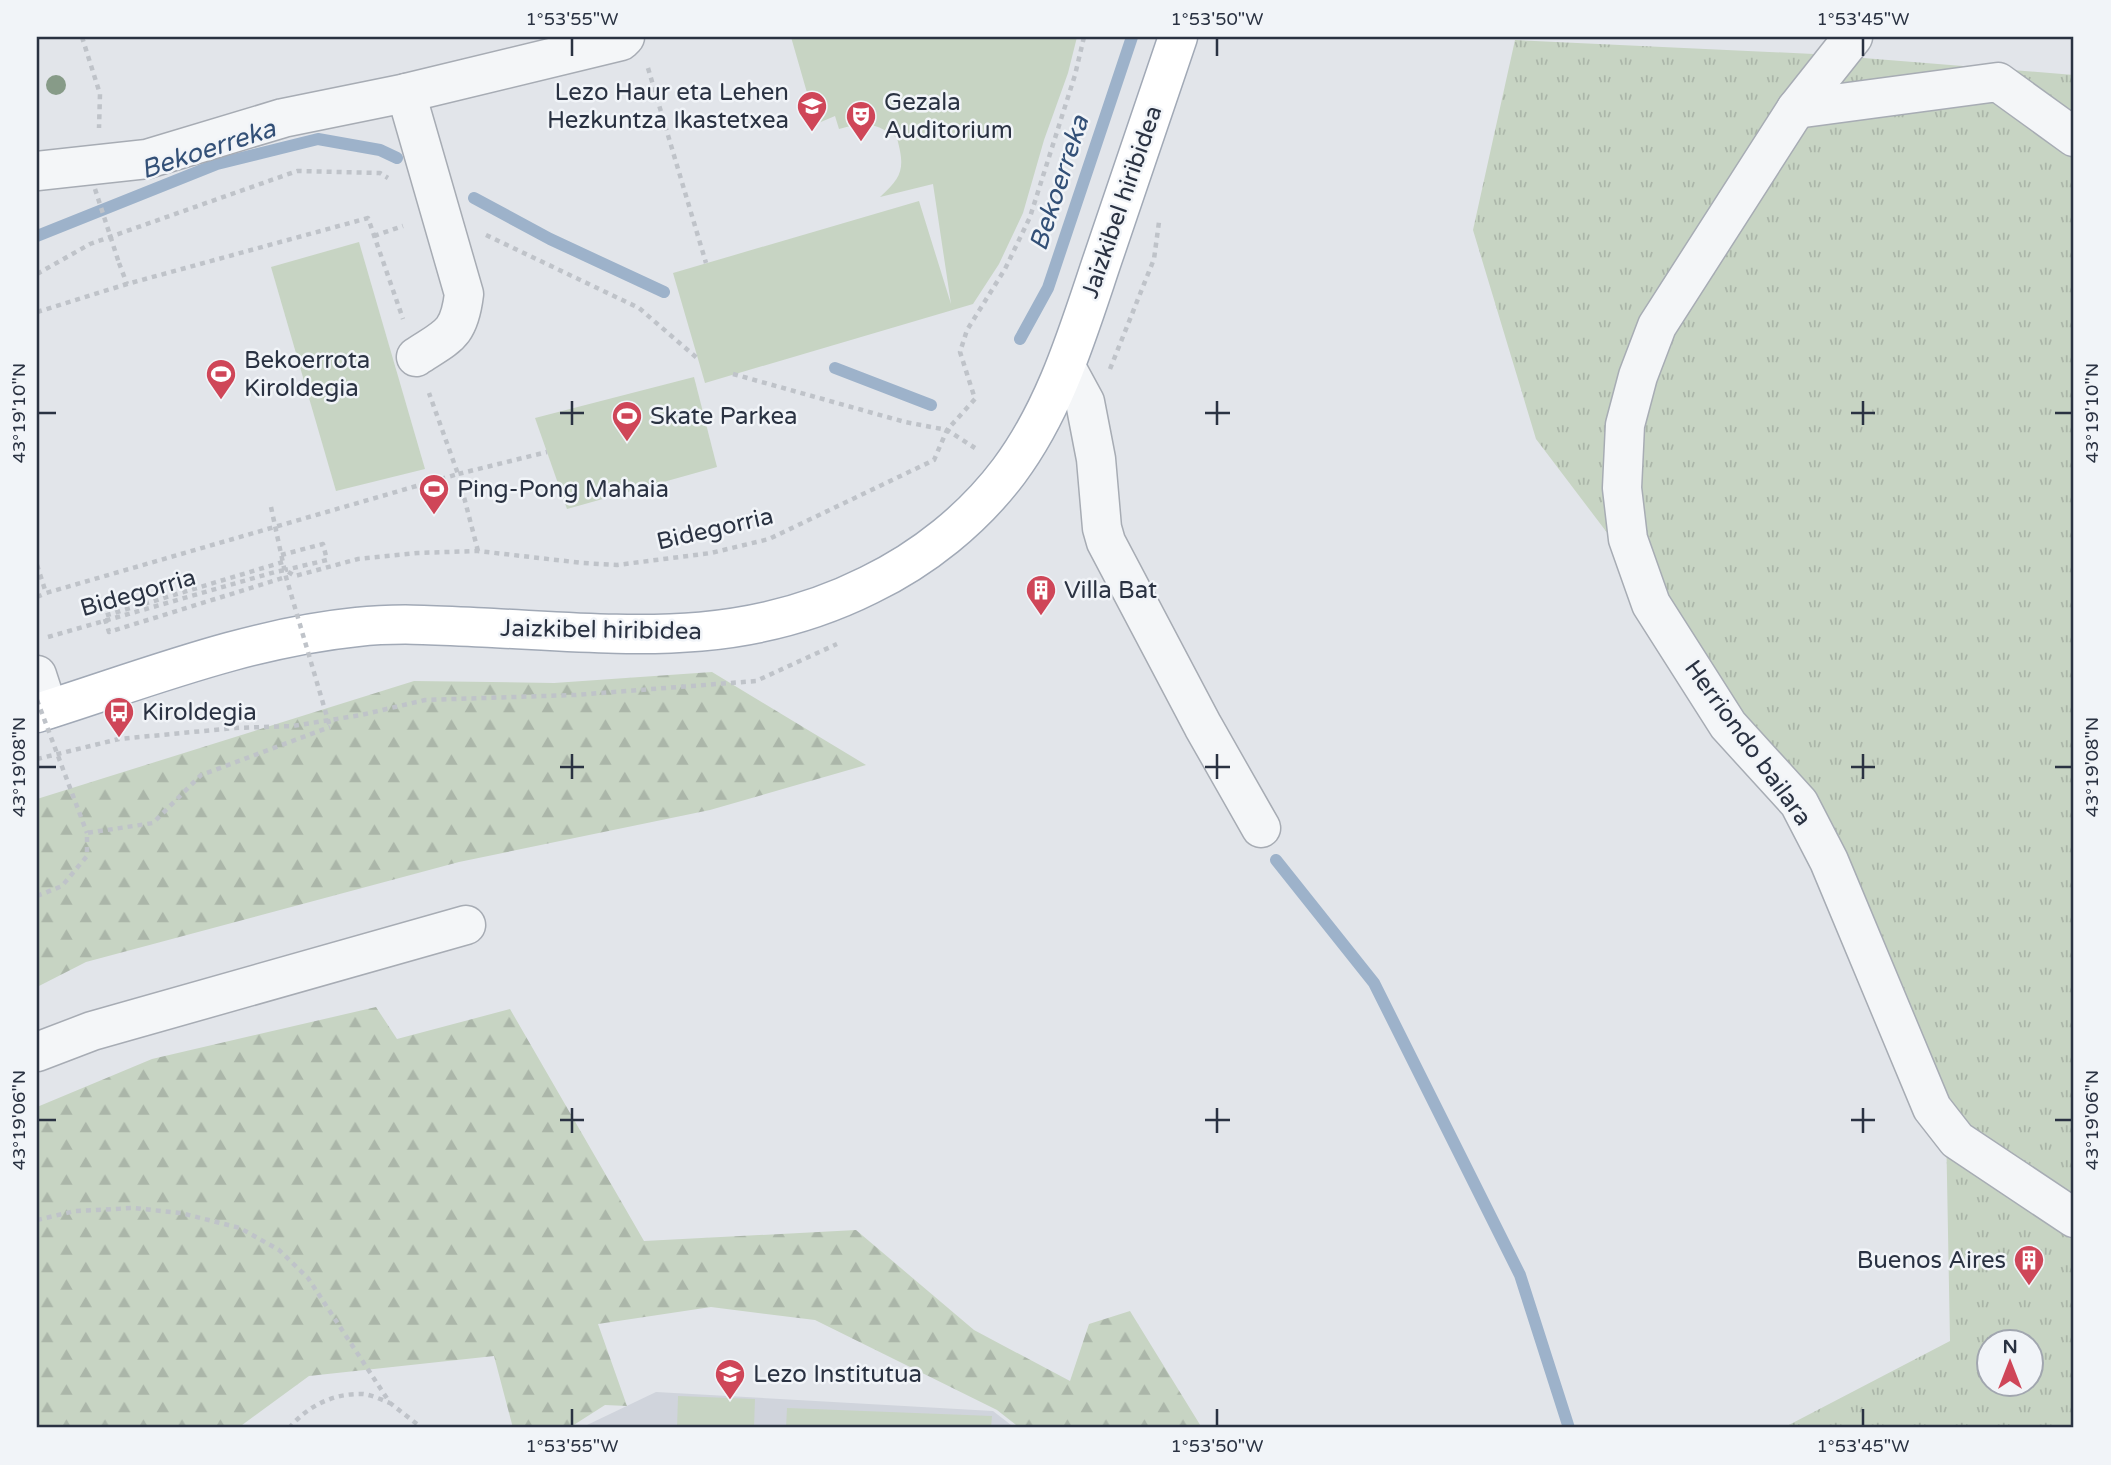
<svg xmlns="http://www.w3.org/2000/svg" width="2111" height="1465" font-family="'Varela Round',sans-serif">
  <defs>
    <pattern id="grass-tufts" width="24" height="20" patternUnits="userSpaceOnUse" patternTransform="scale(1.75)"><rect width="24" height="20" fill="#c7d4c3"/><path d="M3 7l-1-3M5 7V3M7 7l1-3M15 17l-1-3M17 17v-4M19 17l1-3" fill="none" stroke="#abb6a9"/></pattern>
    <pattern id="forest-firs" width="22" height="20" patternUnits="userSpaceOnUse" patternTransform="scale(1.75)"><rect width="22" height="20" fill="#c7d4c3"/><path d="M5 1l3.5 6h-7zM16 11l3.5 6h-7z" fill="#abb6a9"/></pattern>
  </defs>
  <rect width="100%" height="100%" fill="#e2e5ea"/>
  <path fill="#d0d4dc" d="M656,1392L993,1411L1015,1428H585L587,1425Z"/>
  <path fill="url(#grass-tufts)" fill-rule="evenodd" d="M1515,40L1814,54L2074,75V1428H1783L1950,1341L1946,1124L1778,758L1536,439L1473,230ZM1988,1342H2030V1384H1988Z"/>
  <g fill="url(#forest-firs)">
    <path d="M712,672L866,765L710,810L459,862L86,962L37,987V799L414,681L554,683Z"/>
    <path d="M376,1007L397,1039L510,1009L644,1241L856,1230L974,1330L1070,1381L1089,1324L1130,1311L1202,1428H1020L997,1410L815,1320L711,1307L598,1324L627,1406L605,1405L569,1428H513L494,1356L309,1376L238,1428H37V1107L152,1059Z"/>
  </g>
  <g fill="#c7d4c3">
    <path d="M791,37H1077L1068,73L1044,140L1023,213L999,264L973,304L705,383L673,273L919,201L951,304L933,184L880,197C903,176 905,168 897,138C874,122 866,122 839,129L835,116L816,124Z"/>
    <path d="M359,242L425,469L336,491L271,267Z"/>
    <path d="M694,377L717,467L567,509L535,418Z"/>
    <path d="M678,1396L755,1399L754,1428H677Z"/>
    <path d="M787,1408L992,1416L991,1428H786Z"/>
  </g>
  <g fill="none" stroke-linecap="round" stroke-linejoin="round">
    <g stroke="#9db2ca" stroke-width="12">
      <path d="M474,198L550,239L664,292"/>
      <path d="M37,236L217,164L318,139L380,150L397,158"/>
      <path d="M1020,339L1048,288L1132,37"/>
      <path d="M835,368L931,405"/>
      <path d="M1276,860L1374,983L1520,1275L1569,1428"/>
    </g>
    <g stroke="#a7acb4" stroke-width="41">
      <g id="minor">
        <path d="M1853,37L1796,109L1657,326L1638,376L1625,425L1622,488L1628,539L1651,604L1728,725L1799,803L1829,861L1932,1108L1957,1140L2074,1218"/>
        <path d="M406,93L464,294C459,335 448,336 416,357"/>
        <path d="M1796,109L1998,82L2074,137"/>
        <path d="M37,171L147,159L283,118L406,93L621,41L625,37"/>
        <path d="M1066,367L1085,402L1096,459L1102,528L1106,542L1203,726L1261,828"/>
        <path d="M37,675L48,709"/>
        <path d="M37,1052L92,1031L466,925"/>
      </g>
    </g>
    <g stroke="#a1a9b6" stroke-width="41">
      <path id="major" d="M37,713C142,680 247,638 357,627C402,622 448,626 493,628C629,635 743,648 869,585C923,559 973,519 1009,471C1056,408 1078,332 1103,258C1128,184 1153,111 1178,37"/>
    </g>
    <g stroke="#bfc3c9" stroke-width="4.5" stroke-dasharray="5 5" stroke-linecap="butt">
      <path d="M82,37L100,94L99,128"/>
      <path d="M648,68L706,263"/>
      <path d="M486,235L639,308L697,358"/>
      <path d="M374,236L403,226"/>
      <path d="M119,263L127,284"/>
      <path d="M37,274L90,244L297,171L380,173L388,178"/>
      <path d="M37,312L127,284L368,218L403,319"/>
      <path d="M1110,369L1154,259L1159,222"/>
      <path d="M733,374L905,422L947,430L975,448"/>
      <path d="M478,551L458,474L547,452"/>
      <path d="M281,555L323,544L327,560L285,570"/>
      <path d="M37,565L46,593L458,474L429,393"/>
      <path d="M37,597L46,593"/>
      <path d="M48,637L275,572L285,570L295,576L358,559L418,553L478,551L583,563L617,565L711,553L769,539L934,460L947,430L975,399L960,352L967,330L1005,269L1030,217L1075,75L1084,37"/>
      <path d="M37,759L119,739L235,728L293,726L361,715L425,700L575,695L756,681L837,644"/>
      <path d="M37,896L62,886L87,856V833L153,823L201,775L330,727"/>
      <path d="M37,1220L75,1211L133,1208L181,1213L240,1228L279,1250L308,1278L390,1403L422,1428"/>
      <path d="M289,1428C308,1406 333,1393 363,1394C372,1395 382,1400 390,1403"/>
    </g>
    <use href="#minor" stroke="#f4f6f8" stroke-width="38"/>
    <use href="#major" stroke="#fff" stroke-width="38"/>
    <g stroke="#bfc3c9" stroke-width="4.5" stroke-dasharray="5 5" stroke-linecap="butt">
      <path d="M95,189L119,263"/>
      <path d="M271,507L286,577L330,727"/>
      <path d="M283,562L104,616L109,632L286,577"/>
      <path d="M37,700L87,833"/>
    </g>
  </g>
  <circle fill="#879b88" cx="56" cy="85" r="10"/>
  <path fill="none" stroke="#2a3242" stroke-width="2.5" d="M572,38V56M1217,38V56M1863,38V56M572,401V425M1217,401V425M1863,401V425M38,413H56M560,413H584M1205,413H1230M1851,413H1875M2055,413H2072M572,754V779M1217,754V779M1863,754V779M38,767H56M560,767H584M1205,767H1230M1851,767H1875M2055,767H2072M572,1108V1133M1217,1108V1133M1863,1108V1133M38,1120H56M560,1120H584M1205,1120H1230M1851,1120H1875M2055,1120H2072M572,1409V1426M1217,1409V1426M1863,1409V1426"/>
  <defs>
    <g id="school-pin" transform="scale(1.575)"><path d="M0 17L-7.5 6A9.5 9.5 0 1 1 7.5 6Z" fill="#cf4658" stroke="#f1f4f8"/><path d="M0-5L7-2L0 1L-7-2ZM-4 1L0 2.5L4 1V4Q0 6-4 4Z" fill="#fff"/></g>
    <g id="theatre-pin" transform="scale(1.575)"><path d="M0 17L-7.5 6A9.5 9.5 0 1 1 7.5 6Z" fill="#cf4658" stroke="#f1f4f8"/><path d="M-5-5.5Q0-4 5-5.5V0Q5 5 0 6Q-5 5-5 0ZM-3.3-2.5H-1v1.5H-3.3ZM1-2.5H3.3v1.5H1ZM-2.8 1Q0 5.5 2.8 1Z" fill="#fff"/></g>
    <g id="stadium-pin" transform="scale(1.575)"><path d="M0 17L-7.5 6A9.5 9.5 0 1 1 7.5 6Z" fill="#cf4658" stroke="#f1f4f8"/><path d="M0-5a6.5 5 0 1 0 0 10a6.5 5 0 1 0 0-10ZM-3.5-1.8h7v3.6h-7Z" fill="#fff"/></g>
    <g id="building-pin" transform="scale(1.575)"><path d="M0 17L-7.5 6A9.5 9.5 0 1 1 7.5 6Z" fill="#cf4658" stroke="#f1f4f8"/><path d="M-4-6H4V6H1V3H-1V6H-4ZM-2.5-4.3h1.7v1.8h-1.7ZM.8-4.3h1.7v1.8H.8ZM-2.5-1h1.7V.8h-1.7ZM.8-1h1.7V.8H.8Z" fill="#fff"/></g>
    <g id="bus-pin" transform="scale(1.575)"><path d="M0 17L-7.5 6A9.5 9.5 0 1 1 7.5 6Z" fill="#cf4658" stroke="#f1f4f8"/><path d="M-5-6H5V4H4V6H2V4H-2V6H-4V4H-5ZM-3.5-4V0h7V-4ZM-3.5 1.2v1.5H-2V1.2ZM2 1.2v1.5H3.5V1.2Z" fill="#fff"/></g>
  </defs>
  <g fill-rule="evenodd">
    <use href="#school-pin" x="812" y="106"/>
    <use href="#theatre-pin" x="861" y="116"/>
    <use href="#stadium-pin" x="221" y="374"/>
    <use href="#stadium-pin" x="627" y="416"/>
    <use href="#stadium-pin" x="434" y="489"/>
    <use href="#building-pin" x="1041" y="590"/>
    <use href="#bus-pin" x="119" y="712"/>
    <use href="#building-pin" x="2029" y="1260"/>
    <use href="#school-pin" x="730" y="1374"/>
  </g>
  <g text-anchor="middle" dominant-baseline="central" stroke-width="5" stroke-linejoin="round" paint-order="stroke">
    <g font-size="24" fill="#2a3242" stroke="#f1f4f8" text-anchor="start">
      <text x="789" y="92" text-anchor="end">Lezo Haur eta Lehen<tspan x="789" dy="28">Hezkuntza Ikastetxea</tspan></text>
      <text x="884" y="102">Gezala<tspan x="884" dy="28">Auditorium</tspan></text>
      <text x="244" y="360">Bekoerrota<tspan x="244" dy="28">Kiroldegia</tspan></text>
      <text x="650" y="416">Skate Parkea</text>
      <text x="457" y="489">Ping-Pong Mahaia</text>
      <text x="1064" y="590">Villa Bat</text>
      <text x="142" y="712">Kiroldegia</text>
      <text x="2006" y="1260" text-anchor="end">Buenos Aires</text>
      <text x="753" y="1374">Lezo Institutua</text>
    </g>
    <g font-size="24" fill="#2a3242" stroke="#f1f4f8">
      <text transform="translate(1122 202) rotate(-71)">Jaizkibel hiribidea</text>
      <text transform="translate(715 529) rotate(-13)">Bidegorria</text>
      <text transform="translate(138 593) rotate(-16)">Bidegorria</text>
      <text transform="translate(601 630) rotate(1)">Jaizkibel hiribidea</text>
      <text transform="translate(1748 743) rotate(54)">Herriondo bailara</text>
    </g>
    <g font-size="26" font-style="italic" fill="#335077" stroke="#f1f4f8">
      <text transform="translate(208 149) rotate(-18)">Bekoerreka</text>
      <text transform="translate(1059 183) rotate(-72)">Bekoerreka</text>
    </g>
  </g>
  <rect width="2111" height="1465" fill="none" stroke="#f1f4f8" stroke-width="77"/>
  <g transform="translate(2010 1363)"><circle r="33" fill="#f1f4f8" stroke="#a1a6af" stroke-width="2"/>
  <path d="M0-5L12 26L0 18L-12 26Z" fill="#cf4658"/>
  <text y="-10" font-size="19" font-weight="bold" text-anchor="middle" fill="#2a3242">N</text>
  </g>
  <rect x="38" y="38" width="2034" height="1388" fill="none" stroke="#2a3242" stroke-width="2.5"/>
  <g font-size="18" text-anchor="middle" fill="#2a3242">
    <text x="572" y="25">1°53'55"W</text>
    <text x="1217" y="25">1°53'50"W</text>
    <text x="1863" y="25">1°53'45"W</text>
    <text transform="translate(19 413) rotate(-90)" y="6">43°19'10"N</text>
    <text transform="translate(2092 413) rotate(-90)" y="6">43°19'10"N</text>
    <text transform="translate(19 767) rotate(-90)" y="6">43°19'08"N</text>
    <text transform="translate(2092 767) rotate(-90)" y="6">43°19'08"N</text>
    <text transform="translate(19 1120) rotate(-90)" y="6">43°19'06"N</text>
    <text transform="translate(2092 1120) rotate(-90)" y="6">43°19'06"N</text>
    <text x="572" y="1452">1°53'55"W</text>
    <text x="1217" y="1452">1°53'50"W</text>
    <text x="1863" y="1452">1°53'45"W</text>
  </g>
</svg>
